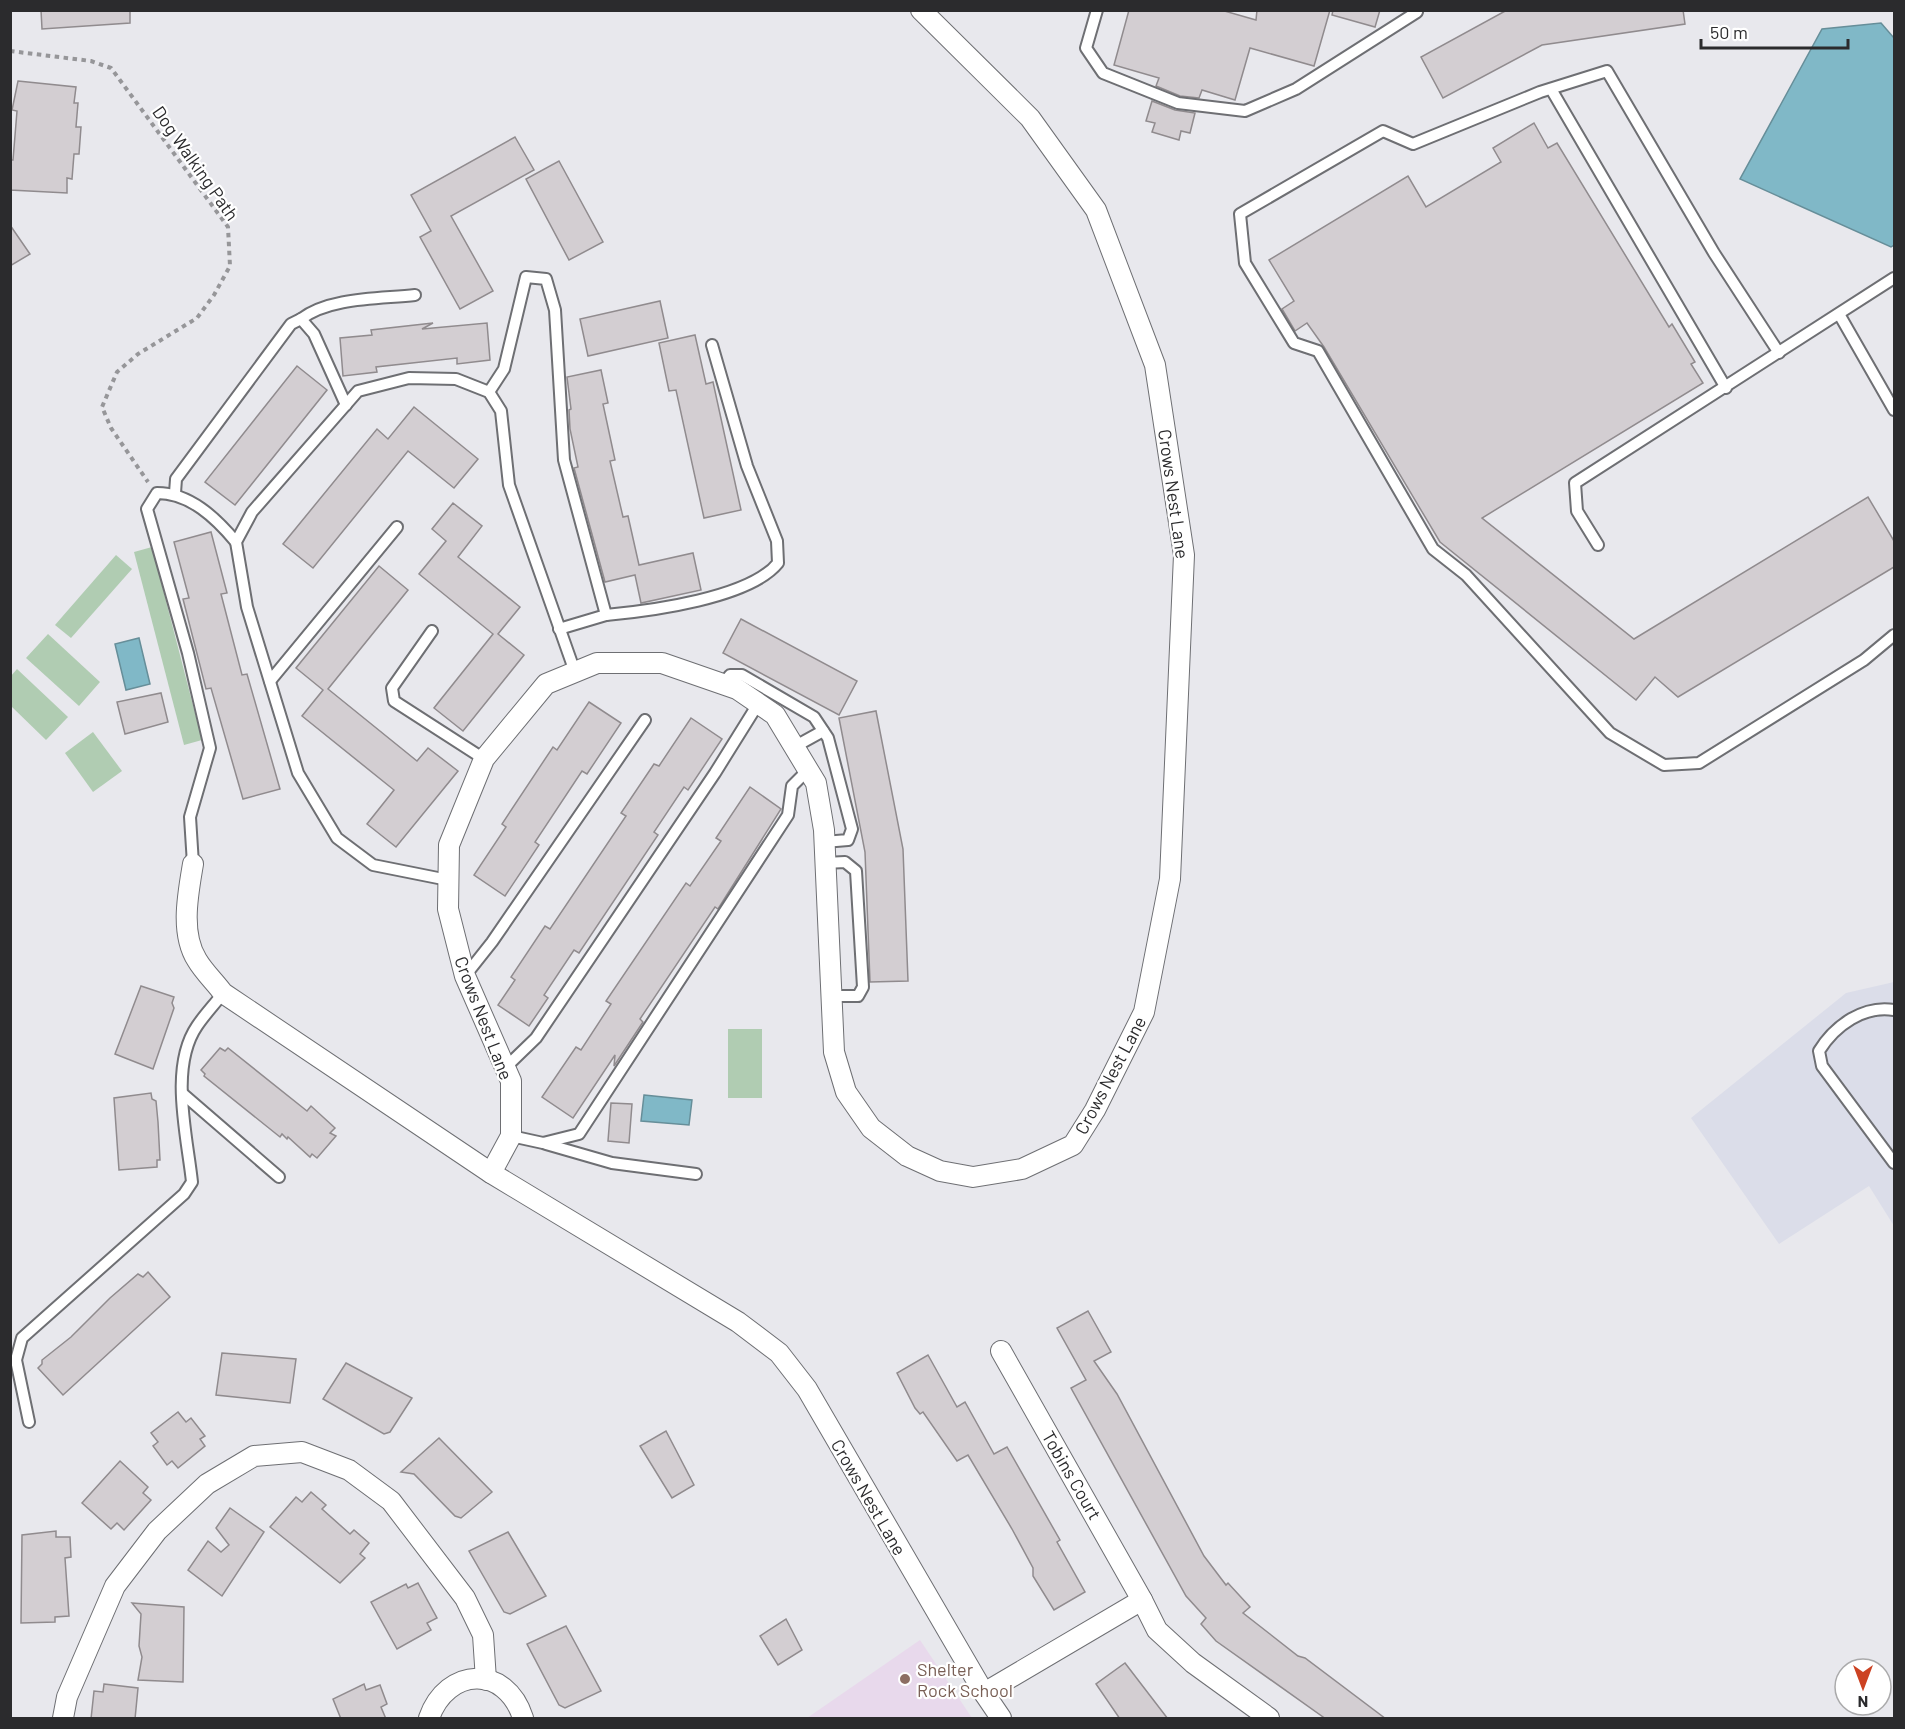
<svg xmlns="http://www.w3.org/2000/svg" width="1905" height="1729" font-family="Barlow,sans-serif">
  <rect width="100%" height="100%" fill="#e8e8ed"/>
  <path fill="#dbdde9" d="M1894,982V1226L1869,1186L1779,1244L1691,1118L1846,993Z"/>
  <path fill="#e8d9ec" d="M920,1640L972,1718H807Z"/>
  <g fill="#b0ccb2">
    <path d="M152,547L202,740L184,745L134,552Z"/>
    <path d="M116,555L132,569L71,638L55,625Z"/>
    <path d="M48,634L100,682L79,706L26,658Z"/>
    <path d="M17,669L68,717L46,740L11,706V676Z"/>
    <path d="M93,732L122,771L93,792L65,753Z"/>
    <rect x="728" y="1029" width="34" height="69"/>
  </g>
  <g fill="#80b8c7" stroke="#668e99" stroke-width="1.5">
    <path d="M1881,23L1894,38V245L1891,247L1740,179L1822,29Z"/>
    <path d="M139,638L150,684L126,690L115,644Z"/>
    <path d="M644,1095L692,1100L689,1125L641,1121Z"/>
  </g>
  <g fill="#d3ced2" stroke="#908b8e" stroke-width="1.5">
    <path d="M41,10H130V23L42,29Z"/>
    <path d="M1129,10H1221L1256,20L1257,10H1330L1314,66L1250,48L1235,100L1202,90L1199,98L1180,96L1156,86L1159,78L1114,65Z"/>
    <path d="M1333,10H1380L1375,27L1332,15Z"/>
    <path d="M1507,10H1683L1685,24L1542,45L1443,98L1421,57Z"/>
    <path d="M18,81L76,87L74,103H78L76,127H81L79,154H74L72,179L67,178V193L10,190V160H13L17,111L12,110Z"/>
    <path d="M1152,101L1175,110L1195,113L1190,133L1181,131L1179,140L1152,132L1155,123L1146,121Z"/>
    <path d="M1534,123L1548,148L1557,143L1669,327L1672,324L1695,362L1691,364L1703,383L1482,518L1634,639L1868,497L1894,541V567L1678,697L1655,677L1636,700L1440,542L1324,347L1307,323L1295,331L1282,309L1294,301L1269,260L1408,176L1426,207L1501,162L1493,148Z"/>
    <path d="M515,137L534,170L451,216L493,291L460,309L420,237L431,231L411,195Z"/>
    <path d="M559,161L603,242L569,260L526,179Z"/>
    <path d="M10,225L30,254L10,266Z"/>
    <path d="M660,301L668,338L588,356L580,319Z"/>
    <path d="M433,323L422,329L487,323L490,360L457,364V358L376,367L377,372L343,376L340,338L372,335L371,330Z"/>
    <path d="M695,335L706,384L713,382L741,510L704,518L676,390L669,391L659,343Z"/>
    <path d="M297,366L327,390L235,505L205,482Z"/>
    <path d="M601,370L608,403L603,404L615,460L610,461L623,517L628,516L639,565L693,553L701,590L641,603L635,575L605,582L574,468L578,467L570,429L569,410L571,409L567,377Z"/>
    <path d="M414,407L478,459L454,488L408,451L313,568L283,544L377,429L388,439Z"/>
    <path d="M453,503L482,526L458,557L520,607L498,634L524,655L463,731L434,708L493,634L419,574L446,541L432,529Z"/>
    <path d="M211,532L227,593L221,594L242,675L247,674L280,789L243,799L211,688L206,689L183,599L189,598L174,542Z"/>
    <path d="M379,566L408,590L328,689L417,761L428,748L458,771L396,847L367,824L394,790L302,716L323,690L296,668Z"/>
    <path d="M741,619L857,681L839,715L723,653Z"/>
    <path d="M161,693L168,722L125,734L117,702Z"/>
    <path d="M589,702L621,723L587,774L582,771L535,842L539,845L505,896L474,875L506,827L502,824L553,747L557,750Z"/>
    <path d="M876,711L903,849L908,981L870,982L865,852L839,718Z"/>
    <path d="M691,718L722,739L688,790L684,787L654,832L658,835L579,953L574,950L544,995L548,998L529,1026L498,1005L515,980L511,977L545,926L550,929L626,816L621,813L654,764L659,766Z"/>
    <path d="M750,787L781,809L718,909L715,907L640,1019L643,1022L614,1066L615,1055L573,1118L542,1097L576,1047L581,1050L611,1004L606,1001L686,883L690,886L721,841L716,838Z"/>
    <path d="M141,986L174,997L172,1003L174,1008L153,1069L115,1054Z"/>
    <path d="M220,1048L225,1051L228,1048L307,1111L311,1106L335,1128L330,1133L336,1136L317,1158L312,1154L310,1157L288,1137L287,1139L282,1134L280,1137L204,1076L205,1074L201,1070Z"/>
    <path d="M151,1093L152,1099L156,1101L158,1122L160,1160H157V1167L119,1170L114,1098Z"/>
    <path d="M611,1103L632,1104L629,1143L608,1141Z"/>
    <path d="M148,1272L170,1297L63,1395L38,1368L42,1364V1360L71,1337L110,1298L138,1274L143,1277Z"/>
    <path d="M1088,1311L1111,1352L1094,1361L1117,1394L1204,1556L1226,1585L1228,1583L1250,1607L1243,1613L1298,1656L1305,1658L1386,1719H1326L1216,1641L1201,1624L1206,1618L1186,1596L1071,1388L1086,1380L1057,1328Z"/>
    <path d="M222,1353L296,1359L290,1403L216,1395Z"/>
    <path d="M928,1355L957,1407L965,1402L994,1454L1007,1447L1060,1540L1057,1542L1085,1592L1054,1610L1033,1576V1568L1012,1529L968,1455L957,1461L923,1412L920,1414L915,1408L897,1373Z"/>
    <path d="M346,1363L412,1398L390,1432L384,1434L323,1399Z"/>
    <path d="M178,1412L186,1422L191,1418L205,1436L200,1439L205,1446L178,1468L172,1461L167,1465L153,1446L158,1442L151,1433Z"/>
    <path d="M666,1431L694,1485L672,1498L640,1446Z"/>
    <path d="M439,1438L492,1492L461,1518L455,1516L414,1474L401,1472Z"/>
    <path d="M120,1461L148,1487L143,1493L151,1500L124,1530L117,1523L111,1529L82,1503Z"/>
    <path d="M311,1492L326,1505L322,1509L350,1534L354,1530L369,1543L360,1554L365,1558L340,1583L270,1527L296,1497L302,1502Z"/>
    <path d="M230,1508L264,1532L222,1596L188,1570L208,1541L221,1552L229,1545L216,1528Z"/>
    <path d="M56,1531V1537H70L71,1557L65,1558L69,1616L55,1617V1622L21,1623L22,1535Z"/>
    <path d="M508,1532L546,1596L510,1614L504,1612L469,1551Z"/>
    <path d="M418,1583L437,1618L427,1623L431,1630L397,1649L371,1602L406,1584L408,1588Z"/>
    <path d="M132,1603L184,1607L183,1682L138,1680L142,1657L139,1646L141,1614Z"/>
    <path d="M786,1619L802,1650L778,1665L760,1636Z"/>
    <path d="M566,1626L601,1691L565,1708L559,1705L527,1644Z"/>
    <path d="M1125,1663L1168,1719H1120L1096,1684Z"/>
    <path d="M104,1684L138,1688L135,1719H91L94,1691L103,1692Z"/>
    <path d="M364,1684L366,1690L380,1685L387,1704L381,1707L386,1719H341L333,1699Z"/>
  </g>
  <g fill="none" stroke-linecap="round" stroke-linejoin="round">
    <g stroke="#6e6f73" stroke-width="14">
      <g id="lane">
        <path d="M1097,10L1086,48L1103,73L1178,103L1245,111L1296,89L1417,12L1413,10"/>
        <path d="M1551,89L1726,388"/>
        <path d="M1839,314L1894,410"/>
        <path d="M301,319C330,297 380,299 415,295"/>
        <path d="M1779,353L1714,253L1607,71L1540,92L1413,144L1383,131L1240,214L1245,263L1294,343L1318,351L1433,549L1466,575L1610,733L1664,765L1699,763L1864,660L1894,635"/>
        <path d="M489,392L504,369L526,277L546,279L555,310L564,460L606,615L559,629"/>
        <path d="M175,493L176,479L291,324L301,319L314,334L346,405"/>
        <path d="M1598,545L1577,511L1575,483L1894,278"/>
        <path d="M606,615C650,611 750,598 778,563L777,541L747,466L712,345"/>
        <path d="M432,631L392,688L394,701L484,759"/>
        <path d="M270,681L397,527"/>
        <path d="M723,684L730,675H742L814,717L828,738L852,829L848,840L824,842"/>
        <path d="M794,747L823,731"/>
        <path d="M825,863L845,862L856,871L863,987L858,996H832"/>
        <path d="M193,864L190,817L210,748L188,653L147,509L157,493C190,493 216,518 236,542"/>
        <path d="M448,880L373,865L337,838L298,773L247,607L236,542L252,512L358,391L409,378L456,379L489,392L501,411L509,485L575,672"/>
        <path d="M465,976L492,942L645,720"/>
        <path d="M1894,1010C1864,1005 1835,1025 1819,1051L1822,1066L1894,1163"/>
        <path d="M505,1068L536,1038L715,773L758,704"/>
        <path d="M183,1094L279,1177"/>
        <path d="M511,1136L543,1143L579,1134L788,815L792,786L808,770"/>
        <path d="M546,1144L612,1163L696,1174"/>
        <path d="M29,1422L16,1360L22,1338L184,1194L192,1182C187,1135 169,1067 197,1026C205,1014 215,1004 223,993"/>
      </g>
    </g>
    <g stroke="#6e6f73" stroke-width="22">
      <g id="street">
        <path d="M193,864C188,894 180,933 197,960C204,972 215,982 223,993L491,1173L738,1322L779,1353L807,1389L984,1693L1001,1718"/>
        <path d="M491,1173L511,1136V1081L465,976L448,909L449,845L484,759L546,684L597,663H662L737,689L775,715L816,783L824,830L834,1052L846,1092L871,1128L907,1156L940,1171L973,1177L1022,1169L1073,1145L1095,1110L1144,1012L1170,879L1184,555L1155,365L1096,210L1030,118L921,10"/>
        <path d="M1142,1600L1157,1630L1193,1663L1269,1718"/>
        <path d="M984,1693L1142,1600L1001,1351"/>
        <path d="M63,1718L67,1697L115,1586L157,1531L207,1484L254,1456L302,1452L349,1470L391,1501L465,1598L483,1635L486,1680"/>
        <path d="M429,1718C447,1667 506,1664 523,1718"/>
      </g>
    </g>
    <path stroke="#969699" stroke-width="4" stroke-dasharray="4.5 4.5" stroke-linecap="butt" d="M10,51L91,61L111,68L228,227L230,266L214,295L197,318L138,354L117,372L102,407L111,428L148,482"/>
    <use href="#lane" stroke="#fff" stroke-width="10"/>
    <use href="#street" stroke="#fff" stroke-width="20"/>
  </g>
  <circle fill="#8d6e63" stroke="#fff" stroke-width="2" cx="905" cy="1679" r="6"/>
  <g text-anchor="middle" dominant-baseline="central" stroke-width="4.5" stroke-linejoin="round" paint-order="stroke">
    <g font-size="18" fill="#2b2b2d" stroke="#fff">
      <text transform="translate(196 163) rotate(55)">Dog Walking Path</text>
      <text transform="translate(1174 494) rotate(82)">Crows Nest Lane</text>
      <text transform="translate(484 1018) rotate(69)">Crows Nest Lane</text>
      <text transform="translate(1110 1075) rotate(-62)">Crows Nest Lane</text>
      <text transform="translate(1072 1475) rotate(60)">Tobins Court</text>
      <text transform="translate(869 1497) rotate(60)">Crows Nest Lane</text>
    </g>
    <g font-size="18" fill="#785e54" stroke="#fff" text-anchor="start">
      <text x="917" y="1669">Shelter<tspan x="917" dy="21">Rock School</tspan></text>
    </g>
  </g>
  <rect width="1905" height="1729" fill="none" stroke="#2b2b2d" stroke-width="24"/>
  <g transform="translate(1863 1687) rotate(180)"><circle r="28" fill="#ffffff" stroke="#aaaaab" stroke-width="1.5"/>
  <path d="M0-4.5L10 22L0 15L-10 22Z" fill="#cc4222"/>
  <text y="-9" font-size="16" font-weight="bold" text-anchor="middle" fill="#2b2b2d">N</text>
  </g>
  <path d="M1701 39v9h147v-9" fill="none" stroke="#2b2b2d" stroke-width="3"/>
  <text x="1710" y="39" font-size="18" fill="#2b2b2d" stroke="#ffffff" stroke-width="4.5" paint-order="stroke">50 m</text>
</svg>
